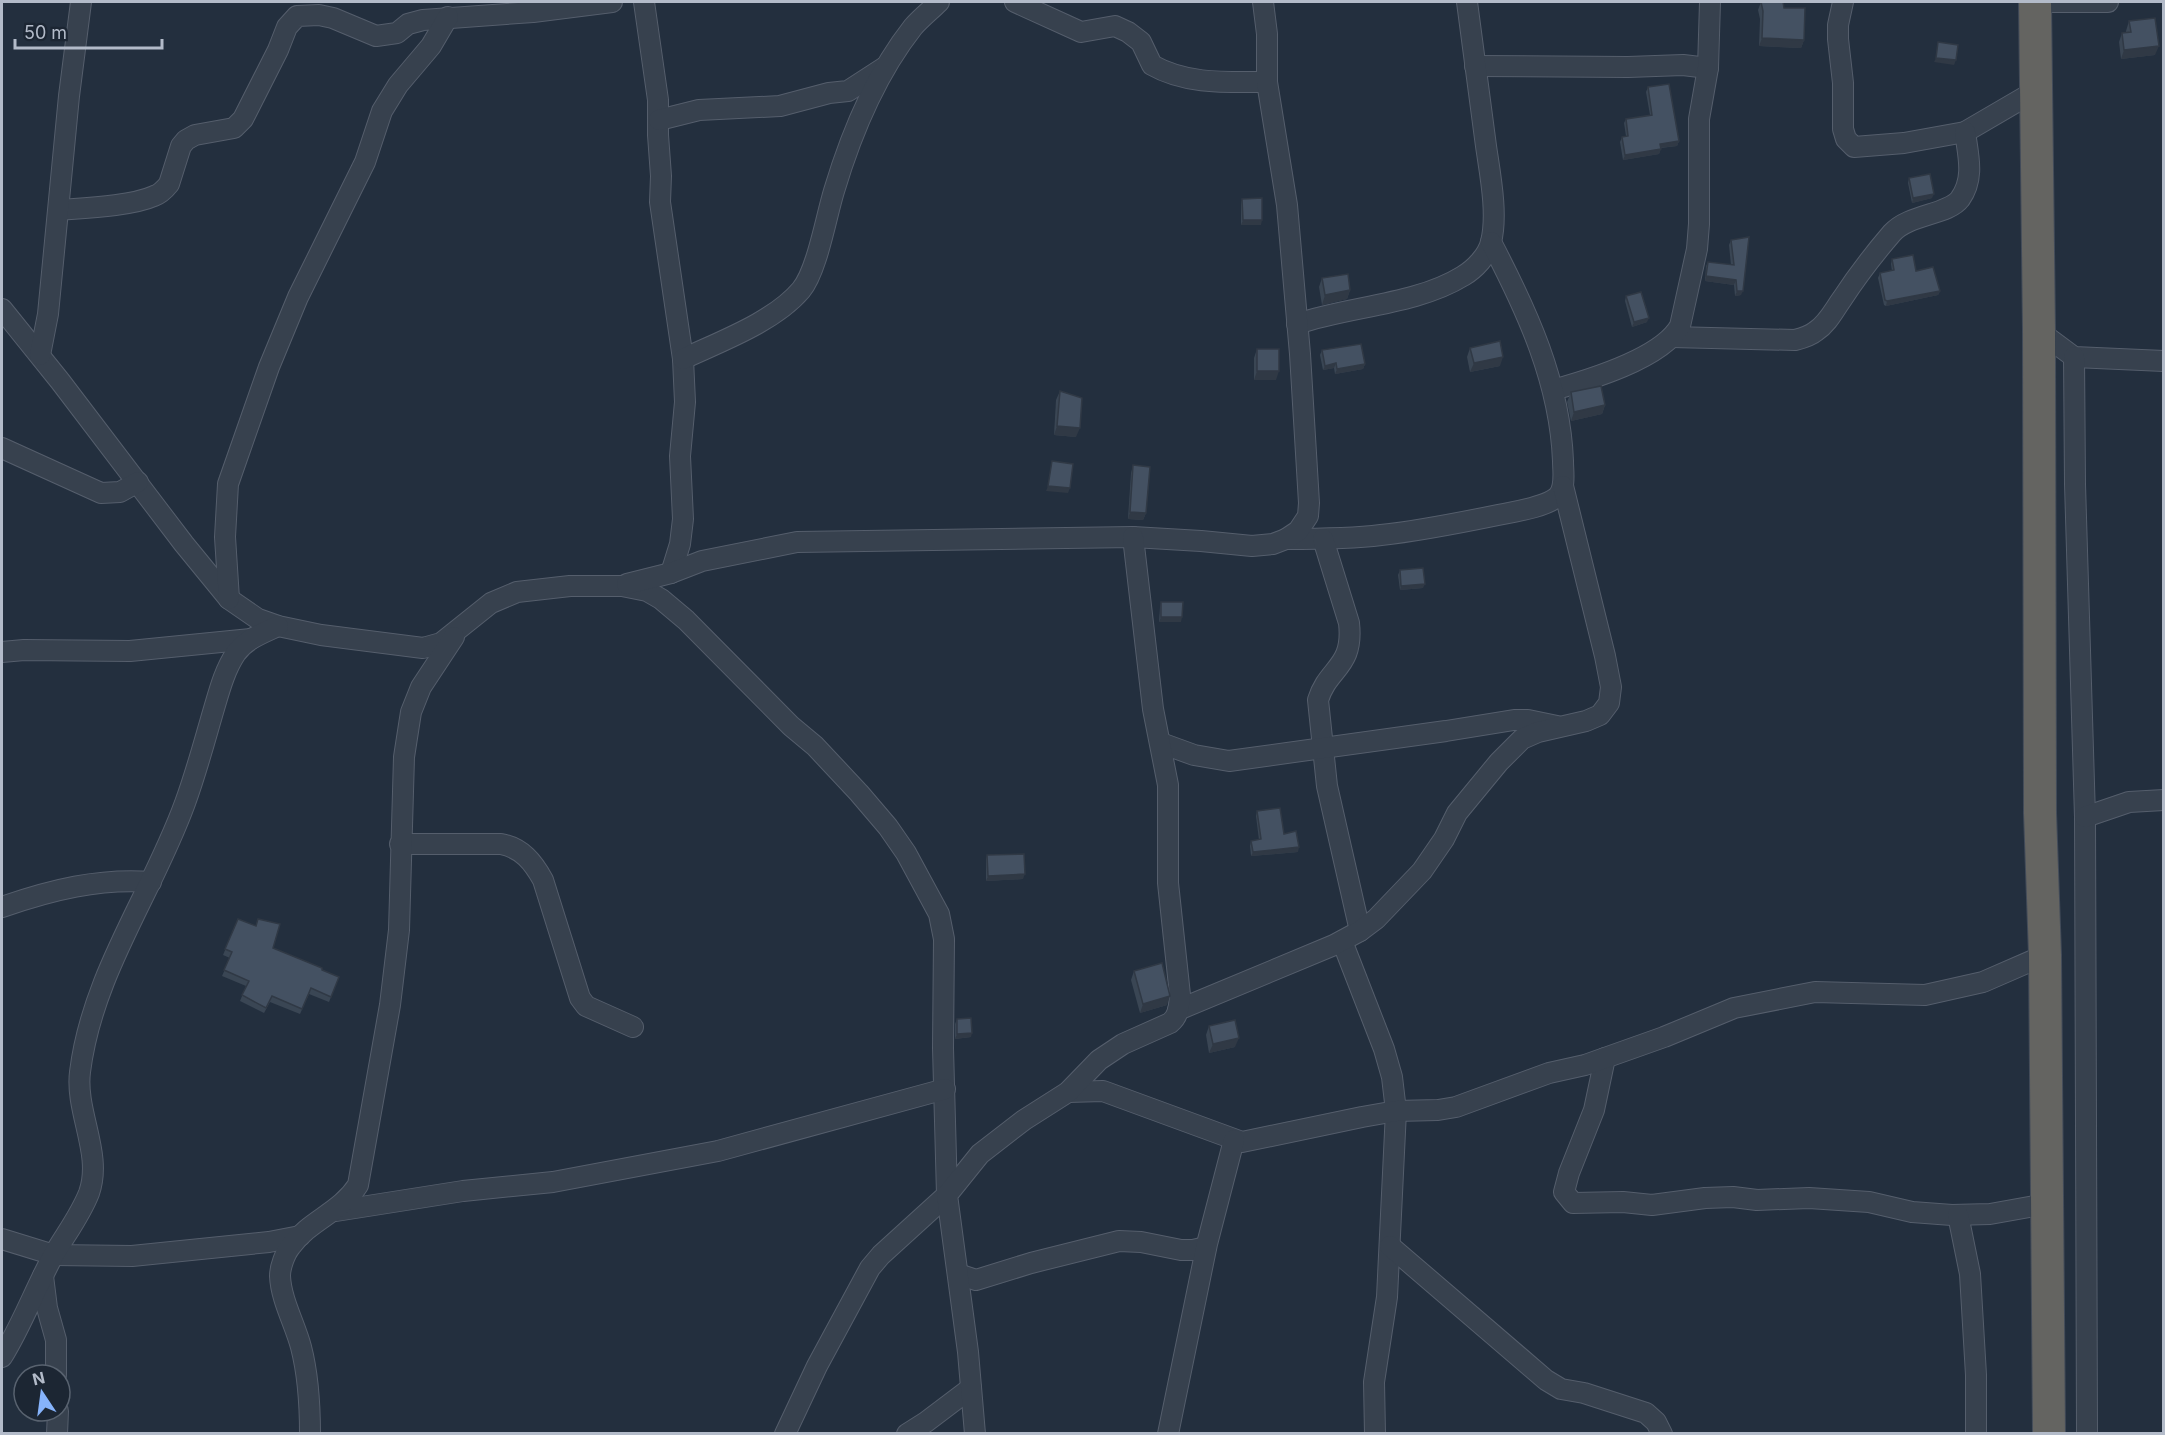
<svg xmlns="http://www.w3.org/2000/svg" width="2165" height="1435" font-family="Inter,sans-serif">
  <rect width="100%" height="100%" fill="#232f3e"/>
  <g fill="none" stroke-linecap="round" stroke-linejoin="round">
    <g stroke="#555e6c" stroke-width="22">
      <g id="minor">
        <path d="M644,2L658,100V135L661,176L660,202L683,359L685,402L680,456L683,519L680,544L671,573"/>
        <path d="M1015,2L1081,32L1115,26L1128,32L1141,42L1152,65C1187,85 1229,82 1267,82"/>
        <path d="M1843,2L1838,25V39L1843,83V129L1846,139L1854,147L1904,143L1965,132L2037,90"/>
        <path d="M2035,2H2108"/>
        <path d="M1475,66L1628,67L1683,65L1708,68"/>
        <path d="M659,120L699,110L780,106L829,93L848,91L885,67"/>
        <path d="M59,210C84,208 132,206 154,196C160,194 165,189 169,184L181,146L186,140L195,135L234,128L243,119L278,50L287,27L297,16L319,15L333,18L376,36L397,33L408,24L423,20L533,12L612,2"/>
        <path d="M2,309L60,381L184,544L229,599L258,619L278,626L321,635L423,648L441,643L491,603L517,592L570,586H622L647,591L661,599L686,620L791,726L815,746L859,793L888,827L906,853L939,914L944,939L943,1048L947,1195L881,1255L870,1268L817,1366L785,1434"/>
        <path d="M1297,324C1349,306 1416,305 1463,276C1475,269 1488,255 1491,242C1498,214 1490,174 1486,146C1480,98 1473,50 1467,2"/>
        <path d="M2039,331L2074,357L2164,361"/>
        <path d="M1672,337L1795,340C1803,338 1810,336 1816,331C1828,323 1834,310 1842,299C1857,276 1874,254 1892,233C1909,214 1948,215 1960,199C1975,178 1968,155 1965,132"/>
        <path d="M40,355L48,314L69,96L81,2"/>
        <path d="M2074,357L2075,484L2085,817L2087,1434"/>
        <path d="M683,359C719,342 774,322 801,290C817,271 826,217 834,191C851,134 876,74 913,27C921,18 931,10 939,2"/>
        <path d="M1553,390C1589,380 1661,359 1680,326L1697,249L1699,224V119L1708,68L1710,2"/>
        <path d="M2,448L101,493L120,492L138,482"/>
        <path d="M1286,539C1317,539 1350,539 1381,535C1420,531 1459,523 1498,515C1513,512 1547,507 1558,496C1566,487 1563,472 1563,461C1560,382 1527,311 1491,242"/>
        <path d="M1323,539L1349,623C1354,668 1328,667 1318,700L1327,786L1360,931"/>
        <path d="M627,584L671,573L702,561L797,542L1133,537L1201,541L1252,546L1273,544L1286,539L1298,531L1308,516L1309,503L1300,354L1287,205L1267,82V34L1263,2"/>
        <path d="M229,599L225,537L228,484L269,367L298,297L365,162L382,111L398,85L431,46L448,17"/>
        <path d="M2,652L24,650L130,651L251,639"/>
        <path d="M1161,743L1194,755L1229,761L1446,731L1514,720H1528L1557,726"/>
        <path d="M2085,817L2129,802L2164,800"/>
        <path d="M400,844H501C522,848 533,862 543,880L580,998L586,1006L633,1027"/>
        <path d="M2,907C51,890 99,878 151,882"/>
        <path d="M1342,941L1384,1049L1392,1077L1396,1111L1387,1297L1374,1382L1375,1434"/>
        <path d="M1178,1010L1334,945L1360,931L1376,919L1422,871L1444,839L1457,813L1499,762L1522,739L1538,732L1586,721L1600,715L1609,703L1611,687L1605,656L1563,486"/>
        <path d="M1605,1058L1594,1110L1569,1173L1564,1192L1573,1203L1623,1202L1652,1205L1705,1198L1733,1197L1757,1200L1809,1198L1869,1202L1912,1212L1952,1215L1990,1214L2046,1204"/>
        <path d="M1068,1092L1103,1091L1242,1142L1362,1117L1396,1111L1438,1110L1456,1107L1549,1073L1585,1065L1664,1037L1734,1008L1815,992L1925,995L1983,982L2045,955"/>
        <path d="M336,1211L463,1191L553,1182L718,1151L945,1089"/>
        <path d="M1958,1215L1970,1274L1976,1375V1434"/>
        <path d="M2,1239L54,1255L132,1256L269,1242L300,1236"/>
        <path d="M1390,1246L1546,1380L1561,1389L1584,1393L1646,1413L1656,1422L1662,1434"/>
        <path d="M958,1274L976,1280L1031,1263L1119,1241L1141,1242L1181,1250H1193L1206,1247"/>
        <path d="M43,1276L47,1308L56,1340V1375"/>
        <path d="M2,1357C22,1325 35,1289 53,1256C65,1235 80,1216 89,1193C103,1154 75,1112 80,1072C92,974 152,894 185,803C196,773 204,743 213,712C219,692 224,671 236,653C246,639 263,633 278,626"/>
        <path d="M57,1434L58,1411"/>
        <path d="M310,1434C310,1405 308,1374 301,1347C295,1324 281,1300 280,1276C280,1267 285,1253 291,1246C310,1220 340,1213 358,1185L390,1005L399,930L404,757L411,712L421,687L454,637"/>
        <path d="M907,1434L926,1422L971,1388"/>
        <path d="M975,1434L968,1352L947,1195L980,1154L1024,1120L1068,1092L1099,1060L1123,1044L1170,1023C1179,1016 1179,1006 1180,995L1168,883V785L1153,709L1133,537"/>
        <path d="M1168,1434L1207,1244L1234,1140"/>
      </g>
    </g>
    <g stroke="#424b59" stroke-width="34">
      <path id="trunk" d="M2035,2L2039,331L2040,813L2045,955L2049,1434"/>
    </g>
    <use href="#minor" stroke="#37414e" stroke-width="20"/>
    <use href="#trunk" stroke="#646461" stroke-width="32"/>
  </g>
  <g fill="#3a4654">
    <path d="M1761,2L1784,8L1804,40L1801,48L1759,46L1760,19L1758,10Z"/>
    <path d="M2129,21L2155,55L2121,59L2119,42L2122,33H2126V31Z"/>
    <path d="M1648,87L1679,141L1677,146L1661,148L1659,154L1623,160L1620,142L1622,137L1626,136L1624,123L1626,119L1650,115L1646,92Z"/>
    <path d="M1909,178L1932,198L1912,203L1908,183Z"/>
    <path d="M1242,199L1261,225H1241V204Z"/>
    <path d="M1731,240L1741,295L1735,296L1734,285L1705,281L1706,266L1708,262L1731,265L1729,245Z"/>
    <path d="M1892,259L1916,271L1940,291L1938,295L1886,306L1884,305L1878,278L1880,273L1892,271L1891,264Z"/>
    <path d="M1322,278L1350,290L1347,299L1322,305L1319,287Z"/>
    <path d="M1626,296L1647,322L1632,327L1625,301Z"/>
    <path d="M1470,348L1500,366L1470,372L1467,357Z"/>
    <path d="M1257,349L1276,380H1254V358Z"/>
    <path d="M1322,350L1365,364L1363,369L1335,374L1334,368L1323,370L1320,355Z"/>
    <path d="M1060,391L1076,437L1054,435L1056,400Z"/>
    <path d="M1571,392L1605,405L1602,414L1571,421L1567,402Z"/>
    <path d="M1133,465L1146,513L1143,520L1128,519L1131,473Z"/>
    <path d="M1400,570L1423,588L1400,590L1398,575Z"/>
    <path d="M1161,602L1181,622H1159L1160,607Z"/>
    <path d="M1257,811L1284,834L1298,852L1251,856L1250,846L1251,841L1259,840L1256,816Z"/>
    <path d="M987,855L1023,879L986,881V859Z"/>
    <path d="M238,919L256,926L258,919L273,948L339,977L329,1002L309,994L300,1014L270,1002L264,1013L240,1001L246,986L222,976L230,958L223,955Z"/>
    <path d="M1134,971L1167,1005L1140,1013L1131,980Z"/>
    <path d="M957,1019L971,1037L955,1039V1024Z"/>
    <path d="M1209,1026L1235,1047L1209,1053L1206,1035Z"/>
  </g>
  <g fill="#303945">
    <path d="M1762,38L1804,40L1801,48L1759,46Z"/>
    <path d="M2159,46L2155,55L2121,59L2124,50Z"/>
    <path d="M1936,58L1956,60L1954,65L1934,62Z"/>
    <path d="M1679,141L1677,146L1658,148L1660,144Z"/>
    <path d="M1661,149L1659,154L1623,160L1625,155Z"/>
    <path d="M1934,194L1932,198L1912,203L1913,198Z"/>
    <path d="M1243,220H1262L1261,225H1241Z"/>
    <path d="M1706,276L1736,280L1734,285L1705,281Z"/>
    <path d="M1350,290L1347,299L1322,305L1325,295Z"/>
    <path d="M1737,291H1743L1741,295L1735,296Z"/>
    <path d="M1940,291L1938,295L1886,306L1887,301Z"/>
    <path d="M1649,318L1647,322L1632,327L1634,322Z"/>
    <path d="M1503,357L1500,366L1470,372L1474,363Z"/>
    <path d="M1336,363L1334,368L1323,370L1325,366Z"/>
    <path d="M1365,364L1363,369L1335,374L1337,369Z"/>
    <path d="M1257,371H1279L1276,380H1254Z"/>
    <path d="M1605,405L1602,414L1571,421L1574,412Z"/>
    <path d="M1057,426L1080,428L1076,437L1054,435Z"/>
    <path d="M1048,486L1070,488L1068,493L1046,491Z"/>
    <path d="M1130,512L1146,513L1143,520L1128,519Z"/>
    <path d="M1425,584L1423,588L1400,590L1401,586Z"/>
    <path d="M1161,617H1182L1181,622H1159Z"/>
    <path d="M1299,847L1298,852L1251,856L1253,852Z"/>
    <path d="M1025,874L1023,879L986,881L988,876Z"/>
    <path d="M1170,996L1167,1005L1140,1013L1143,1004Z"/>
    <path d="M972,1033L971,1037L955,1039L957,1034Z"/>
    <path d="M1239,1038L1235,1047L1209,1053L1213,1044Z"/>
  </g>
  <g fill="#445162" stroke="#303945" stroke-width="1.5">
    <path d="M1761,2H1783L1784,8H1805L1804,40L1762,38L1763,11Z"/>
    <path d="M2155,18L2159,46L2124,50L2122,33L2131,32L2129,21Z"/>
    <path d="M1938,42L1958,45L1956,60L1936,58Z"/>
    <path d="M1669,84L1679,141L1660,144L1661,149L1625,155L1622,137L1628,136L1626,119L1652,115L1648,87Z"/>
    <path d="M1930,174L1934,194L1913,198L1909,178Z"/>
    <path d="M1262,198V220H1243L1242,199Z"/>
    <path d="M1749,237L1743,291H1737L1736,280L1706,276L1708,262L1734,265L1731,240Z"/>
    <path d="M1913,255L1916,271L1933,267L1940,291L1887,301L1885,300L1880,273L1894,270L1892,259Z"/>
    <path d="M1348,274L1350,290L1325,295L1322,278Z"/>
    <path d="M1641,292L1649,318L1634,322L1626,296Z"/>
    <path d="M1500,341L1503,357L1474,363L1470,348Z"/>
    <path d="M1361,344L1365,364L1337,369L1336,363L1325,366L1322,350Z"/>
    <rect x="1257" y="349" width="22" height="22"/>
    <path d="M1601,386L1605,405L1574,412L1571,392Z"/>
    <path d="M1060,391L1082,398L1080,428L1057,426Z"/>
    <path d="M1052,461L1073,464L1070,488L1048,486Z"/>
    <path d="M1133,465L1150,467L1146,513L1130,512Z"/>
    <path d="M1423,568L1425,584L1401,586L1400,570Z"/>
    <path d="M1161,602H1183L1182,617H1161Z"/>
    <path d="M1280,808L1284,834L1296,831L1299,847L1253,852L1251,841L1261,839L1257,811Z"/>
    <path d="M1024,854L1025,874L988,876L987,855Z"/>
    <path d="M238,919L256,926L258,919L280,924L273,948L322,968V970L339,977L331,997L311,988L302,1009L272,996L266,1008L242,995L249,981L224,970L232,952L225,949Z"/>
    <path d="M1162,963L1170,996L1143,1004L1134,971Z"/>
    <path d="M971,1018L972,1033L957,1034V1019Z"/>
    <path d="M1235,1020L1239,1038L1213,1044L1209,1026Z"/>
  </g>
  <rect width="2165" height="1435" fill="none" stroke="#b3bbc9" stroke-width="6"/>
  <g transform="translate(42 1393) rotate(347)"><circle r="28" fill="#1c2633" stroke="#58626f" stroke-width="1.5"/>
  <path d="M0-4.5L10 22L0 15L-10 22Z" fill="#86b3fb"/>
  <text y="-9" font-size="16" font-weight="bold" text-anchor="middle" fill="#b3bbc9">N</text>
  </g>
  <path d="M15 39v9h147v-9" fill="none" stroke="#b3bbc9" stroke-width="3"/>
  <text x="24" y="39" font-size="18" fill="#b3bbc9" stroke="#1c2633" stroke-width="4.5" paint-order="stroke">50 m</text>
</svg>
